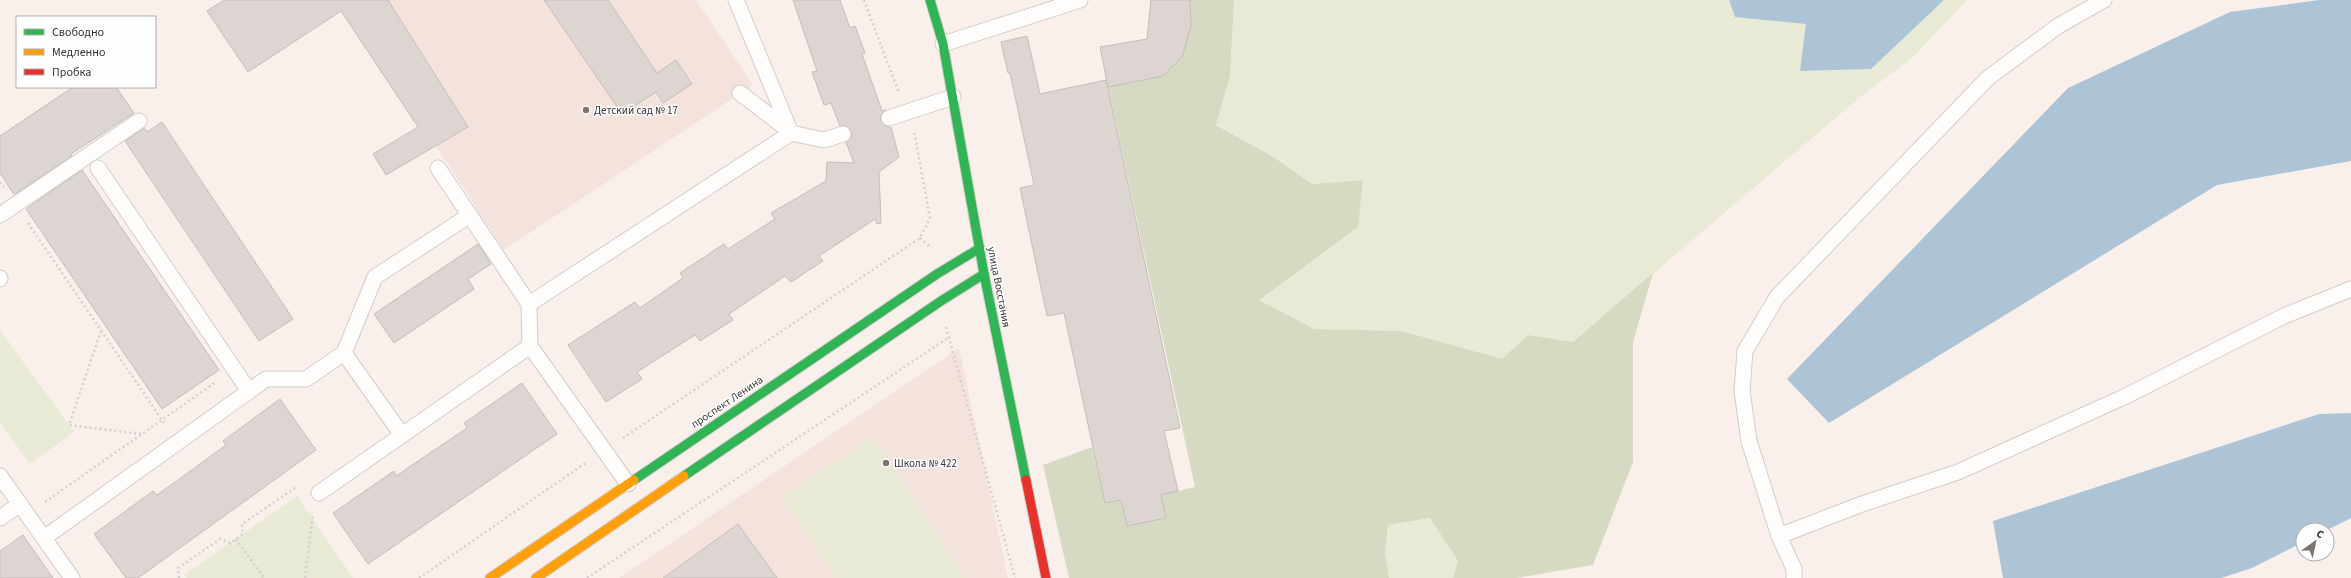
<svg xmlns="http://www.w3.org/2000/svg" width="2351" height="578" font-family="'Source Sans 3',sans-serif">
  <rect width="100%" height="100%" fill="#f9f0ec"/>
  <g fill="#f4e3dc">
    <path d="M388,0H696L753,85L504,250L436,146L468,127Z"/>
    <path d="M959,348L1008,578H619Z"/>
  </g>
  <g fill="#e8ead5">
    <path d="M1234,0H1729L1735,17L1807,24L1801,71L1871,69L1944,0H1967L1912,58L1859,98L1573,342L1528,335L1502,359L1402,331L1314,329L1258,300L1307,263L1363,180L1312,184L1272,156L1216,124L1230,76Z"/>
    <path d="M0,330L74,432L30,464L0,423Z"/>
    <path d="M872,437L965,578H835L781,497Z"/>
    <path d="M297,496L353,578H187L184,575Z"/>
    <path d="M1431,518L1458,561L1453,578H1389L1385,553L1388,525Z"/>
  </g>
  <path fill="#d7dac2" d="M1190,0H1234L1230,76L1216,125L1272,156L1312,184L1363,180L1358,227L1259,300L1314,329L1402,331L1502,359L1528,335L1573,342L1653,273L1633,342V462L1593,565L1517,578H1453L1458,561L1430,518L1388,525L1385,553L1389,578H1069L1043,465L1092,447L1105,503L1121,500L1127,526L1166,518L1161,495L1195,487L1108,87L1163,76L1181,57L1191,26Z"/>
  <g fill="#acc4d5">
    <path d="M1729,0H1944L1871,69L1800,71L1806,24L1735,17Z"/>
    <path d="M2319,0H2351V161L2217,185L1829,423L1787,379L2068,88L2230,12Z"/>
    <path d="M2351,413V518L2327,530H2303V542L2252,568L2221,578H2003L1993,521L2319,414Z"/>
  </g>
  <g fill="#dcd5d2" stroke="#c4bdba">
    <path d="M224,0H388L468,127L386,175L373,154L418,127L341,11L248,72L207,11Z"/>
    <path d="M544,0H608L657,73L676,60L692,84L663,103L656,92L622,114Z"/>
    <path d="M793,0H840L850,28L855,26L865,53L862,54L882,111L886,110L880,116L881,121L887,127H891L899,157L879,172L881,223L877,224L875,219L819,256L823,261L791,282L785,276L729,314L733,320L700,341L695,335L637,372L642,379L606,402L568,345L635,302L640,308L683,278L680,273L724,244L728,249L775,219L771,213L826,181L827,162L854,163L846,142L852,136L851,131L845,125L840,126L831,103L824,105L812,72L817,71Z"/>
    <path d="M1151,0H1190L1191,26L1182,57L1163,76L1108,87L1100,47L1147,39Z"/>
    <path d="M1027,36L1040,94L1106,80L1180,428L1164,431L1178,491L1161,495L1166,518L1127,526L1121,500L1105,503L1064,313L1047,316L1020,188L1034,185L1010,73H1008L1001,42Z"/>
    <path d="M73,87H116L134,113L71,154L72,156L15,194L13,193L0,173V136Z"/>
    <path d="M162,122L293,319L259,341L125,141L144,128L147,132Z"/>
    <path d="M82,170L219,370L162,409L26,209Z"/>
    <path d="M478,244L491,264L468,279L474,289L394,343L374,314Z"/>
    <path d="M522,383L557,434L368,564L333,513L394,471L396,476L467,428L464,423Z"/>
    <path d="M280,399L316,450L138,578H126L94,534L153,491L157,495L189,472L226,445L223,441Z"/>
    <path d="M738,524L777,578H663Z"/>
    <path d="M23,535L53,578H0V551Z"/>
  </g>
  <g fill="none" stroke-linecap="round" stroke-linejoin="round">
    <g stroke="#d3ccc9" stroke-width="17">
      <g id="lane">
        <path d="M736,0L791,133"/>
        <path d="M2104,0L2058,26L1988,78L1777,297L1745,351L1742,391L1749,441L1779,536L1862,504L1958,472L2124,397L2284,316L2351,289"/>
        <path d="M943,44L1080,0"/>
        <path d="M740,93L791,132"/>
        <path d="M889,118L953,97"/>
        <path d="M98,168L249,391"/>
        <path d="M438,168L529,304L530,346L628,484"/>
        <path d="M0,215L139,121"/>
        <path d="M0,278V279"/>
        <path d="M529,304L791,133L824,140L843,134"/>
        <path d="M344,353L402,435"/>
        <path d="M0,476L72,578"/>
        <path d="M319,493L530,346"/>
        <path d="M0,518L20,504"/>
        <path d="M1779,536L1794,569V578"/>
        <path d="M44,538L266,379H306L344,353L375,277L470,215"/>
      </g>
    </g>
    <g stroke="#d3ccc9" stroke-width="11">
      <g id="fast">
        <path d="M930,0L943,44L984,274L1026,480"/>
        <path d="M684,476L941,301L984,274"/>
        <path d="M634,480L937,274L980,248"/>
      </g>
    </g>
    <g stroke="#d3ccc9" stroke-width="11">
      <g id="slow">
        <path d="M490,578L634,480"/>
        <path d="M536,578L684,476"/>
      </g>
    </g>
    <g stroke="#d3ccc9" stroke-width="11">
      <path id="jam" d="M1026,480L1046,578"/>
    </g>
    <g stroke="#d4d0ce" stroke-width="2.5" stroke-dasharray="2 3" stroke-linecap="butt">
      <path d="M864,0L899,93"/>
      <path d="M0,182L4,187"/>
      <path d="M28,223L166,426"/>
      <path d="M920,238L932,248"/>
      <path d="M946,327L1015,578"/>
      <path d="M101,331L69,425L141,434"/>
      <path d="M623,438L920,238L930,218L914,131"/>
      <path d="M45,502L216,382"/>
      <path d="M236,539L264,578"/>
      <path d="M179,578L178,568L220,539L230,543L243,534L242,524L298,486"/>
      <path d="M305,578L313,513"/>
      <path d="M419,578L587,462"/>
      <path d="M587,578L948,338"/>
    </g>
    <use href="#lane" stroke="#fefdfc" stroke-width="15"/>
    <use href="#fast" stroke="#30b455" stroke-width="9"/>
    <use href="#slow" stroke="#ff9f0a" stroke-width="9"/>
    <use href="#jam" stroke="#e5322d" stroke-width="9"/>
  </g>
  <g fill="#7c7572" stroke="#fefefe" stroke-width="1.5">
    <circle cx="586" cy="110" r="4"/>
    <circle cx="886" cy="463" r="4"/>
  </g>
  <g text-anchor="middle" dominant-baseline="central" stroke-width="3" stroke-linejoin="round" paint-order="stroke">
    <g font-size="11" fill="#393331" stroke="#fefefe" text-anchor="start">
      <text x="594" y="110">Детский сад № 17</text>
      <text x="894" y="463">Школа № 422</text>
    </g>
    <g font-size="11" fill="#393331" stroke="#fefefe">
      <text transform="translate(999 287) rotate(79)">улица Восстания</text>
      <text transform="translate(727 402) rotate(-34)">проспект Ленина</text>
    </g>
  </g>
  <rect x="16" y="16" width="140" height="72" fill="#fefefe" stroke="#afadac"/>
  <rect x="24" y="29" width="20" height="6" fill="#30b455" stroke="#afadac"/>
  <text x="52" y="36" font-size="12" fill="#393331">Свободно</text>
  <rect x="24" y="49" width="20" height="6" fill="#ff9f0a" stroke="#afadac"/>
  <text x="52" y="56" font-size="12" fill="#393331">Медленно</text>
  <rect x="24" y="69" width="20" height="6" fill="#e5322d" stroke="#afadac"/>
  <text x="52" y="76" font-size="12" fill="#393331">Пробка</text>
  <g transform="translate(2315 542) rotate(33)"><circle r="19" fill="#fefefe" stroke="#afadac"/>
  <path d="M0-3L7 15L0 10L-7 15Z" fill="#7c7572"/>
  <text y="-6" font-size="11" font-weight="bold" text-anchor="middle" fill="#393331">С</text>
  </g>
</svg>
